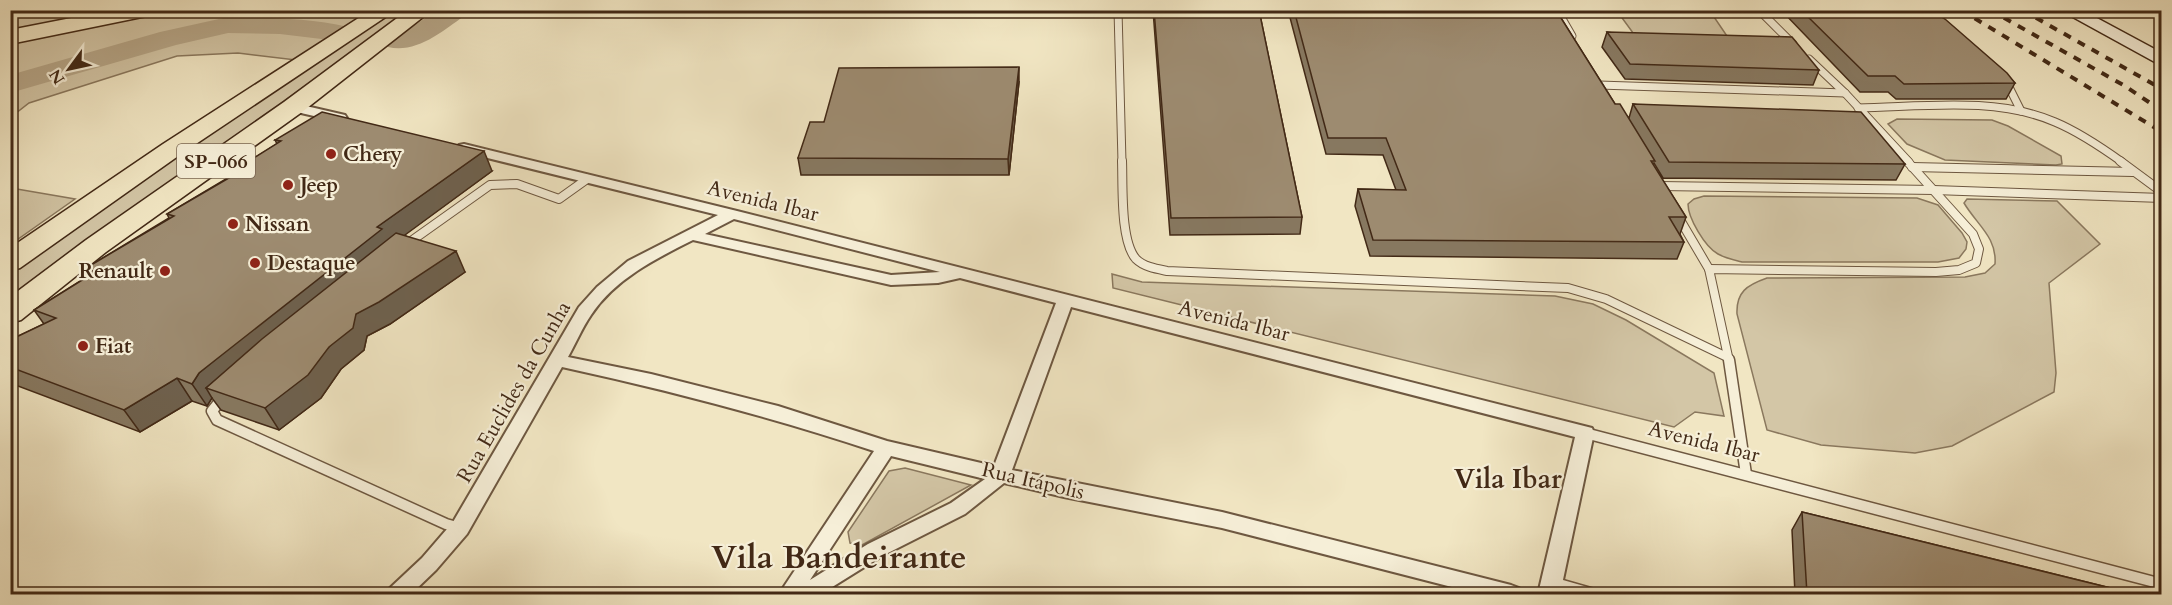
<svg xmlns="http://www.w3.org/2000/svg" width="2172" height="605" font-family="Cardo,serif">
  <rect width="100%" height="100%" fill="#f1e6c3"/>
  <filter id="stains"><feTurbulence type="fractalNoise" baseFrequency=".00333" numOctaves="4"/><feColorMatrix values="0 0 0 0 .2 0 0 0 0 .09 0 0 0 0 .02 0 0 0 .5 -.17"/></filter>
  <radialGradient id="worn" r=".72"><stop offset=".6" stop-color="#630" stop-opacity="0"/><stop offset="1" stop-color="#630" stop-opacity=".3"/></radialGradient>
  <g fill="#d3c6a6" stroke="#8a785e" stroke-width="1.5">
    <path d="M10,11H373L296,60L238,53L177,56L29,103L11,117Z"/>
    <path d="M395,11H410L11,296V270L131,183Z"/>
    <path d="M1617,11H1710L1729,39L1636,37Z"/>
    <path d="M1897,119L1992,120L2008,126L2061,156L2062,164L2056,165L1945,160L1907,144L1888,124Z"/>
    <path d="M10,188H11L75,199L11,244Z"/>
    <path d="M1704,196L1917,198L1938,205L1962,233L1967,242L1966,249L1959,258L1938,262H1742C1734,260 1725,258 1718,254C1705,247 1688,218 1688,204L1694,199Z"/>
    <path d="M1967,199L2057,201L2100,244L2049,283L2056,373L2054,392L1952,446L1915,453L1821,445L1767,430L1737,314C1736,292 1747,285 1767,278L1965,277L1985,273L1995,264C1997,237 1977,225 1964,203Z"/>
    <path d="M1112,274L1142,282L1555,296L1593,304L1626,320L1714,373L1724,416L1695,412L1674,427L1113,288Z"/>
    <path d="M905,468L971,485L862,545L850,543L848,532L889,471Z"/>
  </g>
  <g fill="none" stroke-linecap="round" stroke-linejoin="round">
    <g fill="#b6a688" fill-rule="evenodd">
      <path d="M437,10H468L464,16C443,31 416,54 388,47L384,41L388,35L412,27Z"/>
      <path d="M228,17C268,18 309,18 348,27L352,33L348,39L338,41L280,34L228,33L176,45L10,93V75L160,32Z"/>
    </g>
    <g stroke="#6e5841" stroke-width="9">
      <g id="lane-far2">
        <path d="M1118,10L1122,162"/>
        <path d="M1557,10L1572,36"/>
        <path d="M1759,10L1793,44"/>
        <path d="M1809,59L1845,93L1909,162"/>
        <path d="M2004,84L2010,89L2021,111"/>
        <path d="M1599,85L1845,93"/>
        <path d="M1858,108C1921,107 1995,96 2055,122C2079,132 2101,147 2122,162"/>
      </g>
    </g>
    <g stroke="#6e5841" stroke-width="10">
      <g id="lane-far1">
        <path d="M1122,161C1123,185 1120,241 1136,259C1144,267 1157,269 1167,271L1568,288L1606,299L1729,358"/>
        <path d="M2120,161L2162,192"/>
        <path d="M1912,167L2133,172"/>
        <path d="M1660,186L1934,190L2162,198"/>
        <path d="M1679,218L1709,269"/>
        <path d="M407,244L490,185L517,184L559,199L587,179"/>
        <path d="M1729,361L1709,269L1936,272L1959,270L1976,263L1979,249L1973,234L1907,161"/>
      </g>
    </g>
    <g stroke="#6e5841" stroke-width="13">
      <g id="lane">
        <path d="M1729,360L1746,474"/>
        <path d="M224,396L212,411L217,420L446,524L460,528"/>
        <path d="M1585,433L2162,584"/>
        <path d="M1552,582L1594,594"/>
      </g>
    </g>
    <g stroke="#6e5841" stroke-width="4">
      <g id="street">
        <path d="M293,103L345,115L347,118L340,122L288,110L286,107Z"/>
        <path d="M464,144L737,211L1592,428L1594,433L1560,594H1538L1575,437L1071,307L1012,470L1222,512L1511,585L1519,588L1521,594H1479L1222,528L1064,497L1004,483L965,514L882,556L821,594H779L874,451C771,417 668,390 562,367L467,534L436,570L411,594H388L390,588L422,558L453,522L579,307L597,287L628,261L718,215L459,151L457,148L459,145ZM734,219L940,272L891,275L705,234ZM693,240L891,285L938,283L960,278L1056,303L994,466L887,441L778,406L651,374L568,357C576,343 582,328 591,315C615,279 655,259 693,240ZM891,456L985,479L951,503L868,544L810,580Z"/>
      </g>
    </g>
    <g stroke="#422916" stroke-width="3">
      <path id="secondary" d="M2060,10H2082L2162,53V66Z"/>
    </g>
    <g stroke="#422916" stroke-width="3">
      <g id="highway">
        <path d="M112,10H157L155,15L147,16L10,44V30Z"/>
        <path d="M371,10H396L181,154L20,268L10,271V248L163,144Z"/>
        <path d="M408,10H432L302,112L106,252L21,320L10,323V297L86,240L284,102Z"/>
      </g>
    </g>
    <use href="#lane-far2" stroke="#f6efd8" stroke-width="7"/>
    <use href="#lane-far1" stroke="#f6efd8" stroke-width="8"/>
    <use href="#lane" stroke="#f6efd8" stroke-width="10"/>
    <use href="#street" fill="#f6efd8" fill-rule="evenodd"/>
    <use href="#secondary" fill="#f6efd8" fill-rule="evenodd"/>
    <use href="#highway" fill="#f1e6c3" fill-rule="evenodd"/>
    <g stroke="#422916" stroke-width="4" stroke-dasharray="8 8" stroke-linecap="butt">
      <path d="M1961,10L2162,132"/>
      <path d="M1990,10L2125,86L2162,111"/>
      <path d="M2022,10L2162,89"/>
    </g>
  </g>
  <g fill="#877860" stroke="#422916" stroke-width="1.5">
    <path d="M1153,10H1259L1302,217L1300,234L1170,235Z"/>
    <path d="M1288,10H1556L1615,104L1629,118L1633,104L1905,164L1896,180L1663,178L1654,163L1653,165L1686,217L1680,234L1684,242L1677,259L1370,256L1355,206L1358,189L1396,190L1383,155L1326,154Z"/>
    <path d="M1781,10H1931L2015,83L2006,99H1896L1888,92H1860Z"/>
    <path d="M1607,32L1819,70L1813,85L1625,79L1602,47Z"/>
    <path d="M1019,82L1009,175H801L798,158L824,122Z"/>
    <path d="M275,140L492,171L404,235L465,272L390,324L367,336L364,350L341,369L321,398L279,430L221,410L212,398L207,406L192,401L140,432L10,383V340L44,324L34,310L90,275L86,268L169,218L167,214L231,176L230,173L277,144Z"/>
    <path d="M1802,512L2135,594H1795L1792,530Z"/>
  </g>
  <g fill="#6e614e" stroke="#422916" stroke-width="1.5">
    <path d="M1019,67V82L1009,175L1008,159Z"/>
    <path d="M484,151L492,171L390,246L206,388L212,398L207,406L192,384L199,373L377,227Z"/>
    <path d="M456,251L465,272L390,324L367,336L364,350L341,369L321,398L279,430L265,408L329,347L356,314Z"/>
    <path d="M177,378L192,401L140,432L124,410Z"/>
  </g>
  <g fill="#9d8b70" stroke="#422916" stroke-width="1.5">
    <path d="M1154,10H1259L1302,217L1171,218Z"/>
    <path d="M1294,10H1556L1615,104H1620L1655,161H1651L1686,217H1669L1684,242L1373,240L1358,189L1406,190L1386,138H1328Z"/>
    <path d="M1801,10H1931L1945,19L2007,73L2015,83L1904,84L1895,76H1868Z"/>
    <path d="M1607,32L1792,37L1819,70L1630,64Z"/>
    <path d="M1019,67L1008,159L798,158L810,122H824L839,68Z"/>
    <path d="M1633,104L1861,112L1905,164L1669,162Z"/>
    <path d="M322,112L484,151L377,227L382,229L199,373L192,384L177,378L124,410L10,367V340L56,318L34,310L95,272L86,268L174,216L167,214L234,175L230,173L281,141L275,140Z"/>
    <path d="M396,233L456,251L379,302L356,314L353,328L329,347L308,375L265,408L206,388L262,339Z"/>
    <path d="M1802,512L2135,594H1807Z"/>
  </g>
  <g fill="#8f2418" stroke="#f6efd8" stroke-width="2">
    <circle cx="331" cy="154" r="6"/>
    <circle cx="288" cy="185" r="6"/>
    <circle cx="233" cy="224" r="6"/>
    <circle cx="255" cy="263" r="6"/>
    <circle cx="165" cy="271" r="6"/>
    <circle cx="83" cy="346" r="6"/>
  </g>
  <g text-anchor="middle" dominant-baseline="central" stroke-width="4.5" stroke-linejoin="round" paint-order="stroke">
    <rect fill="#f6efd8" stroke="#786450" stroke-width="1.5" x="177" y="144" width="78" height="34" rx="4.5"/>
    <g font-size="20" font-weight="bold" fill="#422916">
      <text x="216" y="161">SP-066</text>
    </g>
    <g font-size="21" font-weight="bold" fill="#422916" stroke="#f6efd8" text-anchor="start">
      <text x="343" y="154">Chery</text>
      <text x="300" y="185">Jeep</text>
      <text x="245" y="224">Nissan</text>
      <text x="267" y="263">Destaque</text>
      <text x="153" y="271" text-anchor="end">Renault</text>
      <text x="95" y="346">Fiat</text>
    </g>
    <g font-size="21" fill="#422916" stroke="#f6efd8">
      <text transform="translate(763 201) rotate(14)">Avenida Ibar</text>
      <text transform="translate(1234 321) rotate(14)">Avenida Ibar</text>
      <text transform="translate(514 392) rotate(-60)">Rua Euclides da Cunha</text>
      <text transform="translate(1704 442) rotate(14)">Avenida Ibar</text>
      <text transform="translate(1033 481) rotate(13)">Rua Itápolis</text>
    </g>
    <g font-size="27" font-weight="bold" fill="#422916" stroke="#f6efd8">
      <text x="1508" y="479">Vila Ibar</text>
    </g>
    <g font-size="33" font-weight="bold" fill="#422916" stroke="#f6efd8">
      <text x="839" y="557">Vila Bandeirante</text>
    </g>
  </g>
  <rect width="2172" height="605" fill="none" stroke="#f1e6c3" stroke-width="36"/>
  <rect x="12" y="12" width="2148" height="581" fill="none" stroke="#422916" stroke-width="3"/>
  <rect x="18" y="18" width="2136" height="569" fill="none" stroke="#422916" stroke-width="1.5"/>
  <g transform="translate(69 69) rotate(237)" stroke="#f6efd8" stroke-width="4.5" paint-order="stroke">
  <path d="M0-4.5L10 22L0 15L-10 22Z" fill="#422916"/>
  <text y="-9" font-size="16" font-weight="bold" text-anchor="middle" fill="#422916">N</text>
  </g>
  <rect width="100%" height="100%" filter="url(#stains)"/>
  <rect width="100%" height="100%" fill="url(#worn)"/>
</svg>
